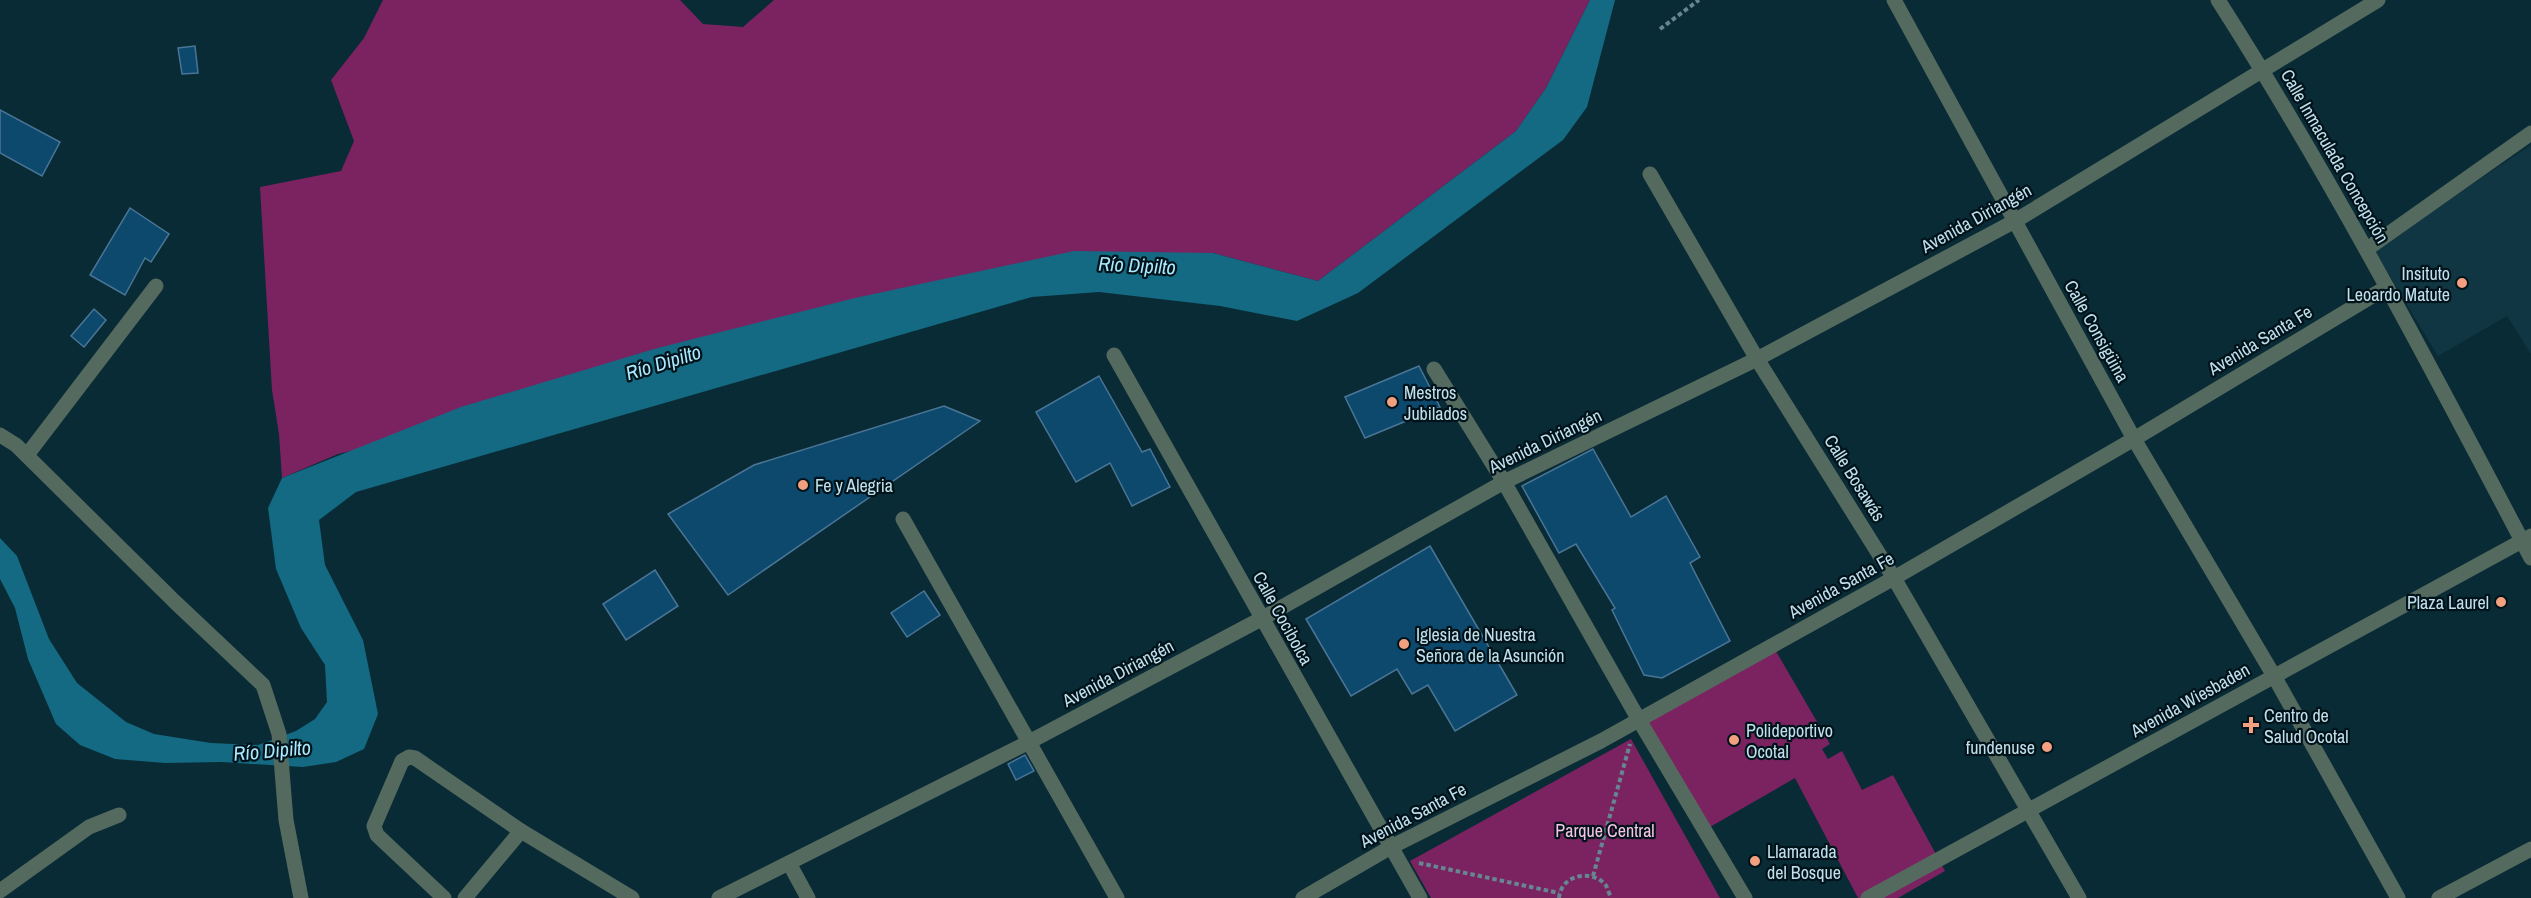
<svg xmlns="http://www.w3.org/2000/svg" width="2531" height="898" font-family="'Archivo Narrow',sans-serif">
  <rect width="100%" height="100%" fill="#092b35"/>
  <path fill="#0f3642" d="M2531,145V354L2507,316L2438,356L2374,250Z"/>
  <g fill="#7b2361">
    <path d="M383,0H680L703,24L743,27L774,0H1590L1546,88L1516,131L1318,281L1213,253L338,454L282,478L279,434L272,390L260,187L341,171L354,141L331,80L364,38Z"/>
    <path d="M1774,648L1830,744L1822,749L1828,759L1842,751L1862,790L1893,775L1945,871L1898,898H1858L1795,778L1703,831L1639,720Z"/>
    <path d="M1631,739L1720,898H1431L1410,861Z"/>
  </g>
  <path fill="#136a82" d="M1590,0H1615L1587,107L1563,140L1358,293L1297,321L1220,306L1099,292L1032,297L356,492L319,520L325,565L363,640L378,714L364,749L336,762L303,767L221,762L165,763L115,759L80,745L56,724L28,659L15,608L0,579V538L17,556L49,639L77,683L126,722L154,734L211,743L258,745L296,731L315,719L327,702L325,665L301,628L276,569L268,508L282,478L461,407L654,349L855,298L1074,251L1213,253L1318,281L1516,131L1546,88Z"/>
  <g fill="#0c496d" stroke="#4a7596" stroke-width="1.5">
    <path d="M195,46L198,73L182,74L178,48Z"/>
    <path d="M0,110L60,142L42,176L0,153Z"/>
    <path d="M130,208L169,234L151,262L145,258L125,295L90,275Z"/>
    <path d="M94,309L106,320L84,347L71,336Z"/>
    <path d="M1419,366L1440,407L1365,438L1345,397Z"/>
    <path d="M1099,376L1142,452L1150,449L1170,487L1132,506L1110,463L1076,482L1036,412Z"/>
    <path d="M944,406L980,421L728,595L668,514L754,465Z"/>
    <path d="M1593,449L1631,517L1666,496L1700,557L1690,563L1730,641L1662,678L1644,675L1612,610L1615,608L1576,544L1559,553L1522,486Z"/>
    <path d="M1430,546L1517,695L1455,731L1428,685L1412,694L1397,669L1351,696L1306,619Z"/>
    <path d="M655,570L678,606L626,640L603,604Z"/>
    <path d="M924,591L940,615L907,637L891,613Z"/>
    <path d="M1025,755L1034,771L1016,780L1008,764Z"/>
  </g>
  <g fill="none" stroke-linecap="round" stroke-linejoin="round">
    <g stroke="#668691" stroke-width="4" stroke-dasharray="4.5 3" stroke-linecap="butt">
      <path d="M1660,29L1699,0"/>
      <path d="M1419,863L1559,893"/>
      <path d="M1593,876L1630,744"/>
      <path d="M1559,898C1561,875 1590,869 1605,884C1608,888 1609,894 1611,898"/>
    </g>
    <g stroke="#556a5f" stroke-width="15">
      <path d="M1894,0L2134,439L2274,676L2398,898"/>
      <path d="M2218,0C2333,180 2432,369 2531,558"/>
      <path d="M1650,174L1757,359L1894,578L2079,898"/>
      <path d="M2367,249L2531,133"/>
      <path d="M1114,355L1420,898"/>
      <path d="M1434,369L1504,482L1639,720L1745,898"/>
      <path d="M27,455L156,286"/>
      <path d="M903,519L1117,898"/>
      <path d="M789,863L808,898"/>
      <path d="M0,891L89,827L119,815"/>
      <path d="M444,898L377,835L374,826L402,761L409,757L415,758L521,831L632,898"/>
      <path d="M465,898L521,831"/>
      <path d="M719,898L1031,741L1261,619L1504,482L1757,359L2015,221L2378,0"/>
      <path d="M1303,898L1391,847L1601,741L1894,578L2134,439L2387,287"/>
    </g>
    <g stroke="#556a5f" stroke-width="15">
      <path d="M0,435L16,445L175,602L263,685L279,734L286,820L301,898"/>
      <path d="M1868,898L2531,536"/>
      <path d="M2439,898L2531,849"/>
    </g>
  </g>
  <g fill="#f2a080" stroke="#00131a" stroke-width="2">
    <circle cx="2462" cy="283" r="6"/>
    <circle cx="1392" cy="402" r="6"/>
    <circle cx="803" cy="485" r="6"/>
    <circle cx="2501" cy="602" r="6"/>
    <circle cx="1404" cy="644" r="6"/>
    <path d="M2248 716h6v6h6v6h-6v6h-6v-6h-6v-6h6z"/>
    <circle cx="1734" cy="740" r="6"/>
    <circle cx="2047" cy="747" r="6"/>
    <circle cx="1755" cy="861" r="6"/>
  </g>
  <g text-anchor="middle" dominant-baseline="central" stroke-width="4.5" stroke-linejoin="round" paint-order="stroke">
    <g font-size="18" fill="#c2e0eb" stroke="#00131a">
      <text transform="translate(2335 156) rotate(60)">Calle Inmaculada Concepción</text>
      <text transform="translate(1976 218) rotate(-29)">Avenida Diriangén</text>
      <text transform="translate(2097 331) rotate(61)">Calle Consigüina</text>
      <text transform="translate(2260 340) rotate(-31)">Avenida Santa Fe</text>
      <text transform="translate(1545 441) rotate(-26)">Avenida Diriangén</text>
      <text transform="translate(1855 478) rotate(58)">Calle Bosawás</text>
      <text transform="translate(1841 585) rotate(-29)">Avenida Santa Fe</text>
      <text transform="translate(1283 618) rotate(61)">Calle Cocibolca</text>
      <text transform="translate(1118 673) rotate(-28)">Avenida Diriangén</text>
      <text transform="translate(2190 700) rotate(-29)">Avenida Wiesbaden</text>
      <text transform="translate(1413 815) rotate(-28)">Avenida Santa Fe</text>
    </g>
    <g font-size="18" fill="#c2e0eb" stroke="#00131a" text-anchor="start">
      <text x="2450" y="273" text-anchor="end">Insituto<tspan x="2450" dy="21">Leoardo Matute</tspan></text>
      <text x="1404" y="392">Mestros<tspan x="1404" dy="21">Jubilados</tspan></text>
      <text x="815" y="485">Fe y Alegria</text>
      <text x="2489" y="602" text-anchor="end">Plaza Laurel</text>
      <text x="1416" y="634">Iglesia de Nuestra<tspan x="1416" dy="21">Señora de la Asunción</tspan></text>
      <text x="2264" y="715">Centro de<tspan x="2264" dy="21">Salud Ocotal</tspan></text>
      <text x="1746" y="730">Polideportivo<tspan x="1746" dy="21">Ocotal</tspan></text>
      <text x="2035" y="747" text-anchor="end">fundenuse</text>
      <text x="1767" y="851">Llamarada<tspan x="1767" dy="21">del Bosque</tspan></text>
    </g>
    <g font-size="18" fill="#f7c5e3" stroke="#00131a">
      <text x="1605" y="830">Parque Central</text>
    </g>
    <g font-size="20" font-style="italic" fill="#abe9ff" stroke="#00131a">
      <text transform="translate(1137 265) rotate(3)">Río Dipilto</text>
      <text transform="translate(663 362) rotate(-17)">Río Dipilto</text>
      <text transform="translate(272 750) rotate(-5)">Río Dipilto</text>
    </g>
  </g>
</svg>
